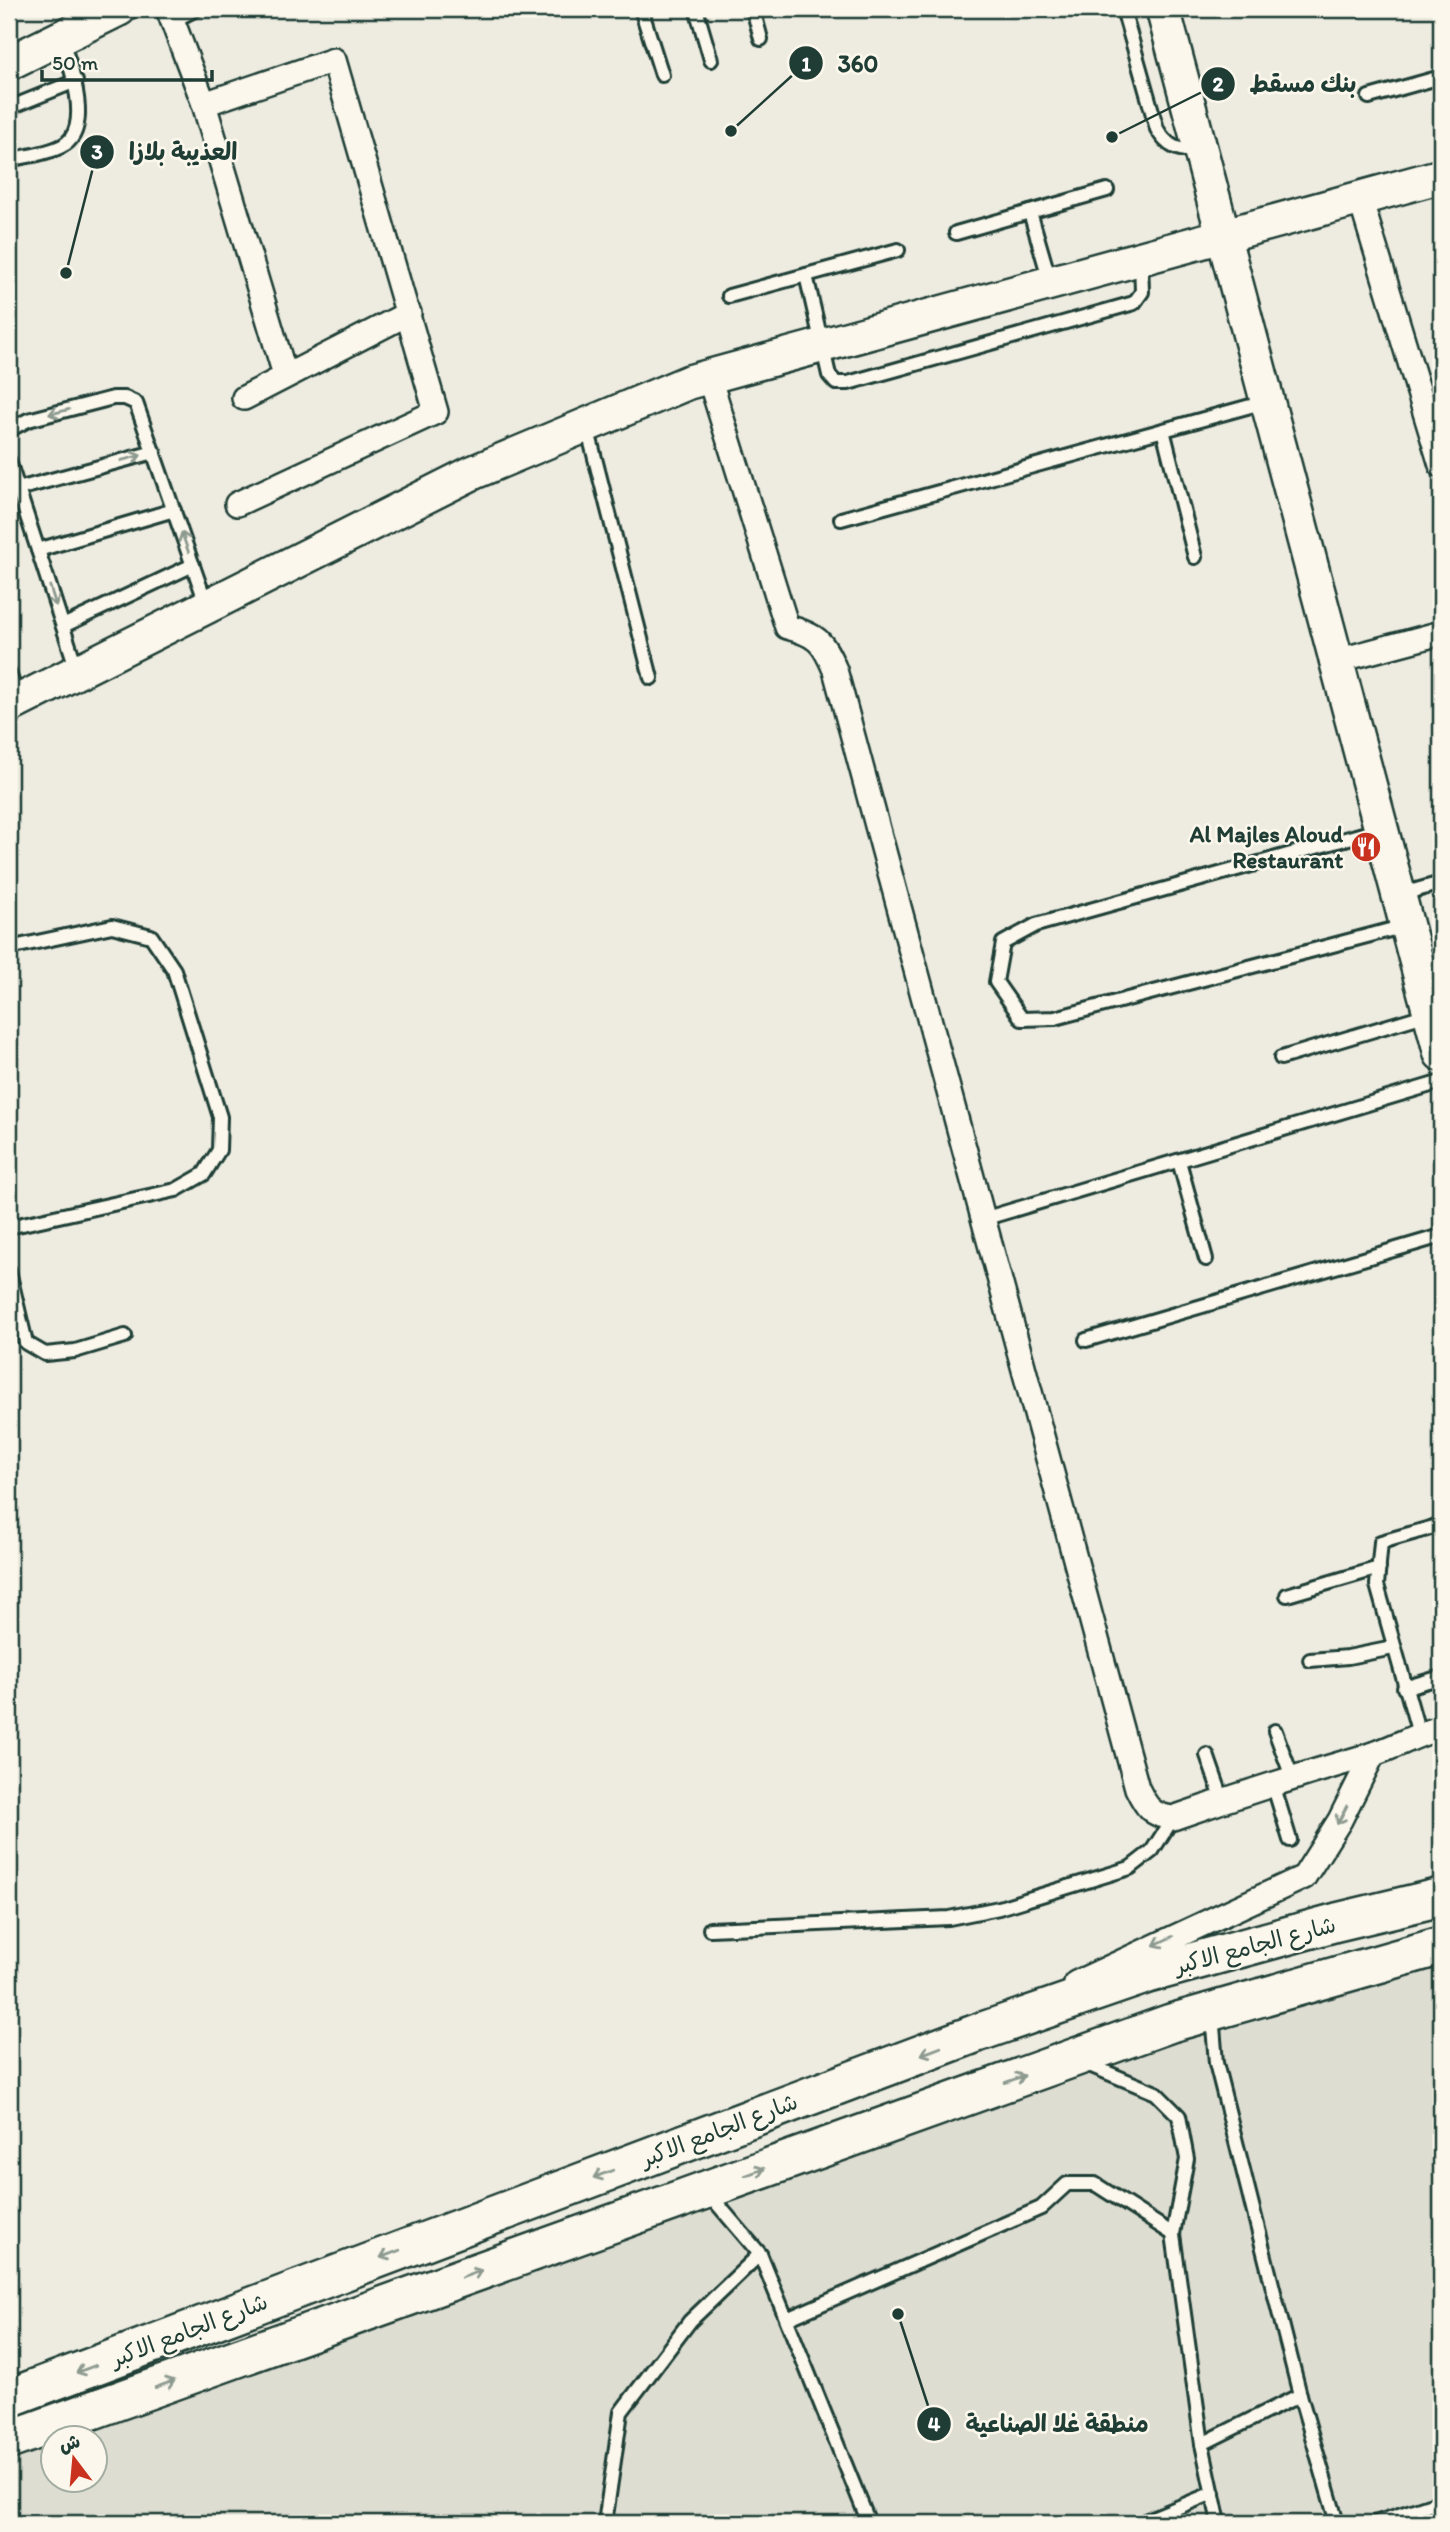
<svg xmlns="http://www.w3.org/2000/svg" width="1450" height="2532" font-family="Itim,'Playpen Sans Arabic',sans-serif">
  <rect width="100%" height="100%" fill="#eeece1"/>
  <filter id="ink" filterUnits="userSpaceOnUse"><feTurbulence type="fractalNoise" baseFrequency=".0143" numOctaves="2"/><feDisplacementMap in="SourceGraphic" scale="14" xChannelSelector="R" yChannelSelector="G"/><feConvolveMatrix kernelMatrix="1 2 1 2 8 2 1 2 1" color-interpolation-filters="sRGB"/></filter>
  <g filter="url(#ink)">
    <path fill="#ddddd2" fill-rule="evenodd" d="M1441,1946V2523H9V2438ZM52,2438H94V2480H52Z"/>
    <g fill="none" stroke-linecap="round" stroke-linejoin="round">
      <g stroke="#1f3d34" stroke-width="18">
        <g id="lane">
          <path d="M641,9L662,75"/>
          <path d="M696,9L711,60"/>
          <path d="M753,9L761,39"/>
          <path d="M1123,9L1157,129C1167,147 1177,150 1198,152"/>
          <path d="M173,21L196,9"/>
          <path d="M1369,97L1441,77"/>
          <path d="M9,108L76,81"/>
          <path d="M9,160C25,156 47,154 62,146C94,130 70,63 61,39"/>
          <path d="M1030,212L1050,281"/>
          <path d="M956,233L1107,190"/>
          <path d="M806,275L829,375L836,383H848L1134,303L1142,292L1141,259"/>
          <path d="M729,296L898,250"/>
          <path d="M587,427L651,678"/>
          <path d="M9,430L28,420L113,398H125L136,403L207,606"/>
          <path d="M1163,430L1195,557"/>
          <path d="M9,461L77,670"/>
          <path d="M18,489L154,452"/>
          <path d="M841,519L1265,402"/>
          <path d="M38,550L174,510"/>
          <path d="M63,626L193,565"/>
          <path d="M9,673L19,701"/>
          <path d="M1381,829L1036,925L1003,943L996,982L1022,1019L1055,1018L1405,926"/>
          <path d="M1399,895L1441,883"/>
          <path d="M9,948L112,926L151,936L174,970L220,1117L219,1150L204,1174L176,1190L9,1227"/>
          <path d="M1281,1058L1428,1014"/>
          <path d="M1179,1161L1206,1259"/>
          <path d="M983,1219L1441,1082"/>
          <path d="M9,1271L26,1343L45,1354L75,1351L125,1336"/>
          <path d="M1086,1340L1441,1236"/>
          <path d="M1287,1595L1379,1568"/>
          <path d="M1310,1660L1348,1657L1393,1648"/>
          <path d="M1404,1688L1441,1677"/>
          <path d="M1275,1731L1292,1777"/>
          <path d="M1419,1734L1377,1585L1381,1542L1441,1525"/>
          <path d="M1207,1755L1223,1801"/>
          <path d="M1273,1784L1290,1840"/>
          <path d="M710,1929L949,1918L999,1908L1130,1868L1152,1851L1173,1818"/>
          <path d="M1212,2014L1216,2063L1300,2395L1337,2523"/>
          <path d="M1082,2062L1156,2093L1179,2116L1187,2159L1173,2234L1202,2444L1219,2523"/>
          <path d="M708,2193L760,2254L869,2523"/>
          <path d="M787,2319L1041,2208L1067,2184H1095L1173,2234"/>
          <path d="M1202,2444L1300,2395"/>
          <path d="M605,2523L621,2412L690,2321L760,2254"/>
          <path d="M1140,2523L1213,2493"/>
          <path d="M1375,2523L1441,2501"/>
        </g>
      </g>
      <g stroke="#1f3d34" stroke-width="28">
        <g id="street">
          <path d="M168,9L204,104L285,375"/>
          <path d="M204,104L334,60L436,412L237,504"/>
          <path d="M1360,198L1441,465"/>
          <path d="M709,377L787,627C817,635 823,641 835,670L1137,1788C1146,1807 1152,1816 1173,1818C1238,1795 1304,1774 1370,1755C1394,1748 1416,1734 1441,1728"/>
          <path d="M244,398L409,313"/>
          <path d="M1336,661L1441,633"/>
          <path d="M1076,1983L1304,1877L1340,1820L1373,1754"/>
        </g>
      </g>
      <g stroke="#1f3d34" stroke-width="38">
        <g id="secondary">
          <path d="M1163,9L1441,1054"/>
          <path d="M9,63L119,9"/>
          <path d="M9,706L472,473L689,382L1441,176"/>
        </g>
      </g>
      <g stroke="#1f3d34" stroke-width="42">
        <g id="primary">
          <path d="M9,2398L977,2033L1148,1974L1337,1922L1441,1897"/>
          <path d="M9,2440L1171,2023L1441,1946"/>
        </g>
      </g>
      <use href="#lane" stroke="#fbf7ec" stroke-width="12"/>
      <use href="#street" stroke="#fbf7ec" stroke-width="23"/>
      <use href="#secondary" stroke="#fbf7ec" stroke-width="33"/>
      <use href="#primary" stroke="#fbf7ec" stroke-width="37"/>
    </g>
    <defs><path id="oneway-shaft" d="M-6 0H5M1.5-3L5.5 0L1.5 3" fill="none" stroke-width="1.6" stroke-linecap="round" stroke-linejoin="round" transform="scale(1.75)"/></defs>
    <g stroke="#8d9a90">
      <use href="#oneway-shaft" transform="translate(59 412) rotate(166)"/>
      <use href="#oneway-shaft" transform="translate(131 458) rotate(-15)"/>
      <use href="#oneway-shaft" transform="translate(185 542) rotate(-109)"/>
      <use href="#oneway-shaft" transform="translate(53 596) rotate(72)"/>
      <use href="#oneway-shaft" transform="translate(1342 1815) rotate(118)"/>
      <use href="#oneway-shaft" transform="translate(1163 1941) rotate(155)"/>
      <use href="#oneway-shaft" transform="translate(931 2051) rotate(159)"/>
      <use href="#oneway-shaft" transform="translate(1015 2079) rotate(-20)"/>
      <use href="#oneway-shaft" transform="translate(755 2172) rotate(-20)"/>
      <use href="#oneway-shaft" transform="translate(603 2174) rotate(159)"/>
      <use href="#oneway-shaft" transform="translate(390 2254) rotate(159)"/>
      <use href="#oneway-shaft" transform="translate(472 2274) rotate(-20)"/>
      <use href="#oneway-shaft" transform="translate(86 2369) rotate(159)"/>
      <use href="#oneway-shaft" transform="translate(165 2384) rotate(-20)"/>
    </g>
  </g>
  <defs>
    <g id="restaurant-disc" transform="scale(1.575)"><circle r="9.5" fill="#c8321e" stroke="#fbf7ec"/><path d="M-5-6h1v4h1v-4h1v4h1v-4h1v5L-1.5 .5V6h-2V.5L-5-1ZM5-6V6H3V1.5H1.5Q1.5-4 5-6Z" fill="#fff"/></g>
  </defs>
  <g fill-rule="evenodd">
    <use href="#restaurant-disc" x="1366" y="847"/>
  </g>
  <g text-anchor="middle" dominant-baseline="central" stroke-width="5" stroke-linejoin="round" paint-order="stroke">
    <g font-size="23" font-weight="bold" fill="#1f3d34" stroke="#fbf7ec" text-anchor="end">
      <text x="1343" y="834">Al Majles Aloud<tspan x="1343" dy="26">Restaurant</tspan></text>
    </g>
    <g font-size="23" fill="#1f3d34" stroke="#fbf7ec">
      <text transform="translate(1255 1945) rotate(-15)">شارع الجامع الاكبر</text>
      <text transform="translate(719 2130) rotate(-21)">شارع الجامع الاكبر</text>
      <text transform="translate(189 2330) rotate(-21)">شارع الجامع الاكبر</text>
    </g>
  </g>
  <path fill="none" stroke="#1f3d34" stroke-width="2.5" d="M731 131L806 63M1112 137L1218 84M66 273L97 152M898 2314L934 2424"/>
  <g fill="#1f3d34" stroke="#fbf7ec" stroke-width="2.5">
    <circle cx="731" cy="131" r="7"/>
    <circle cx="1112" cy="137" r="7"/>
    <circle cx="66" cy="273" r="7"/>
    <circle cx="898" cy="2314" r="7"/>
    <circle cx="806" cy="63" r="18"/>
    <circle cx="1218" cy="84" r="18"/>
    <circle cx="97" cy="152" r="18"/>
    <circle cx="934" cy="2424" r="18"/>
  </g>
  <g font-size="21" text-anchor="middle" font-weight="bold" fill="#fff">
    <text x="806" y="71">1</text>
    <text x="1218" y="91">2</text>
    <text x="97" y="159">3</text>
    <text x="934" y="2431">4</text>
  </g>
  <g font-size="24" text-anchor="middle" font-weight="bold" fill="#1f3d34" stroke="#fbf7ec" stroke-width="5" stroke-linejoin="round" paint-order="stroke">
    <text x="858" y="72">360</text>
    <text x="1303" y="92">بنك مسقط</text>
    <text x="183" y="160">العذيبة بلازا</text>
    <text x="1057" y="2432">منطقة غلا الصناعية</text>
  </g>
  <rect width="1450" height="2532" fill="none" stroke="#fbf7ec" stroke-width="35"/>
  <rect x="18" y="18" width="1415" height="2497" fill="none" stroke="#1f3d34" stroke-width="2.5" filter="url(#ink)"/>
  <g transform="translate(74 2459) rotate(344)"><circle r="33" fill="#fbf7ec" stroke="#a3ada2" stroke-width="2"/>
  <path d="M0-5L12 26L0 18L-12 26Z" fill="#c8321e"/>
  <text y="-10" font-size="19" font-weight="bold" text-anchor="middle" fill="#1f3d34">ش</text>
  </g>
  <path d="M42 70v10h170v-10" fill="none" stroke="#1f3d34" stroke-width="3.5"/>
  <text x="52" y="70" font-size="21" fill="#1f3d34" stroke="#fbf7ec" stroke-width="5" paint-order="stroke">50 m</text>
</svg>
